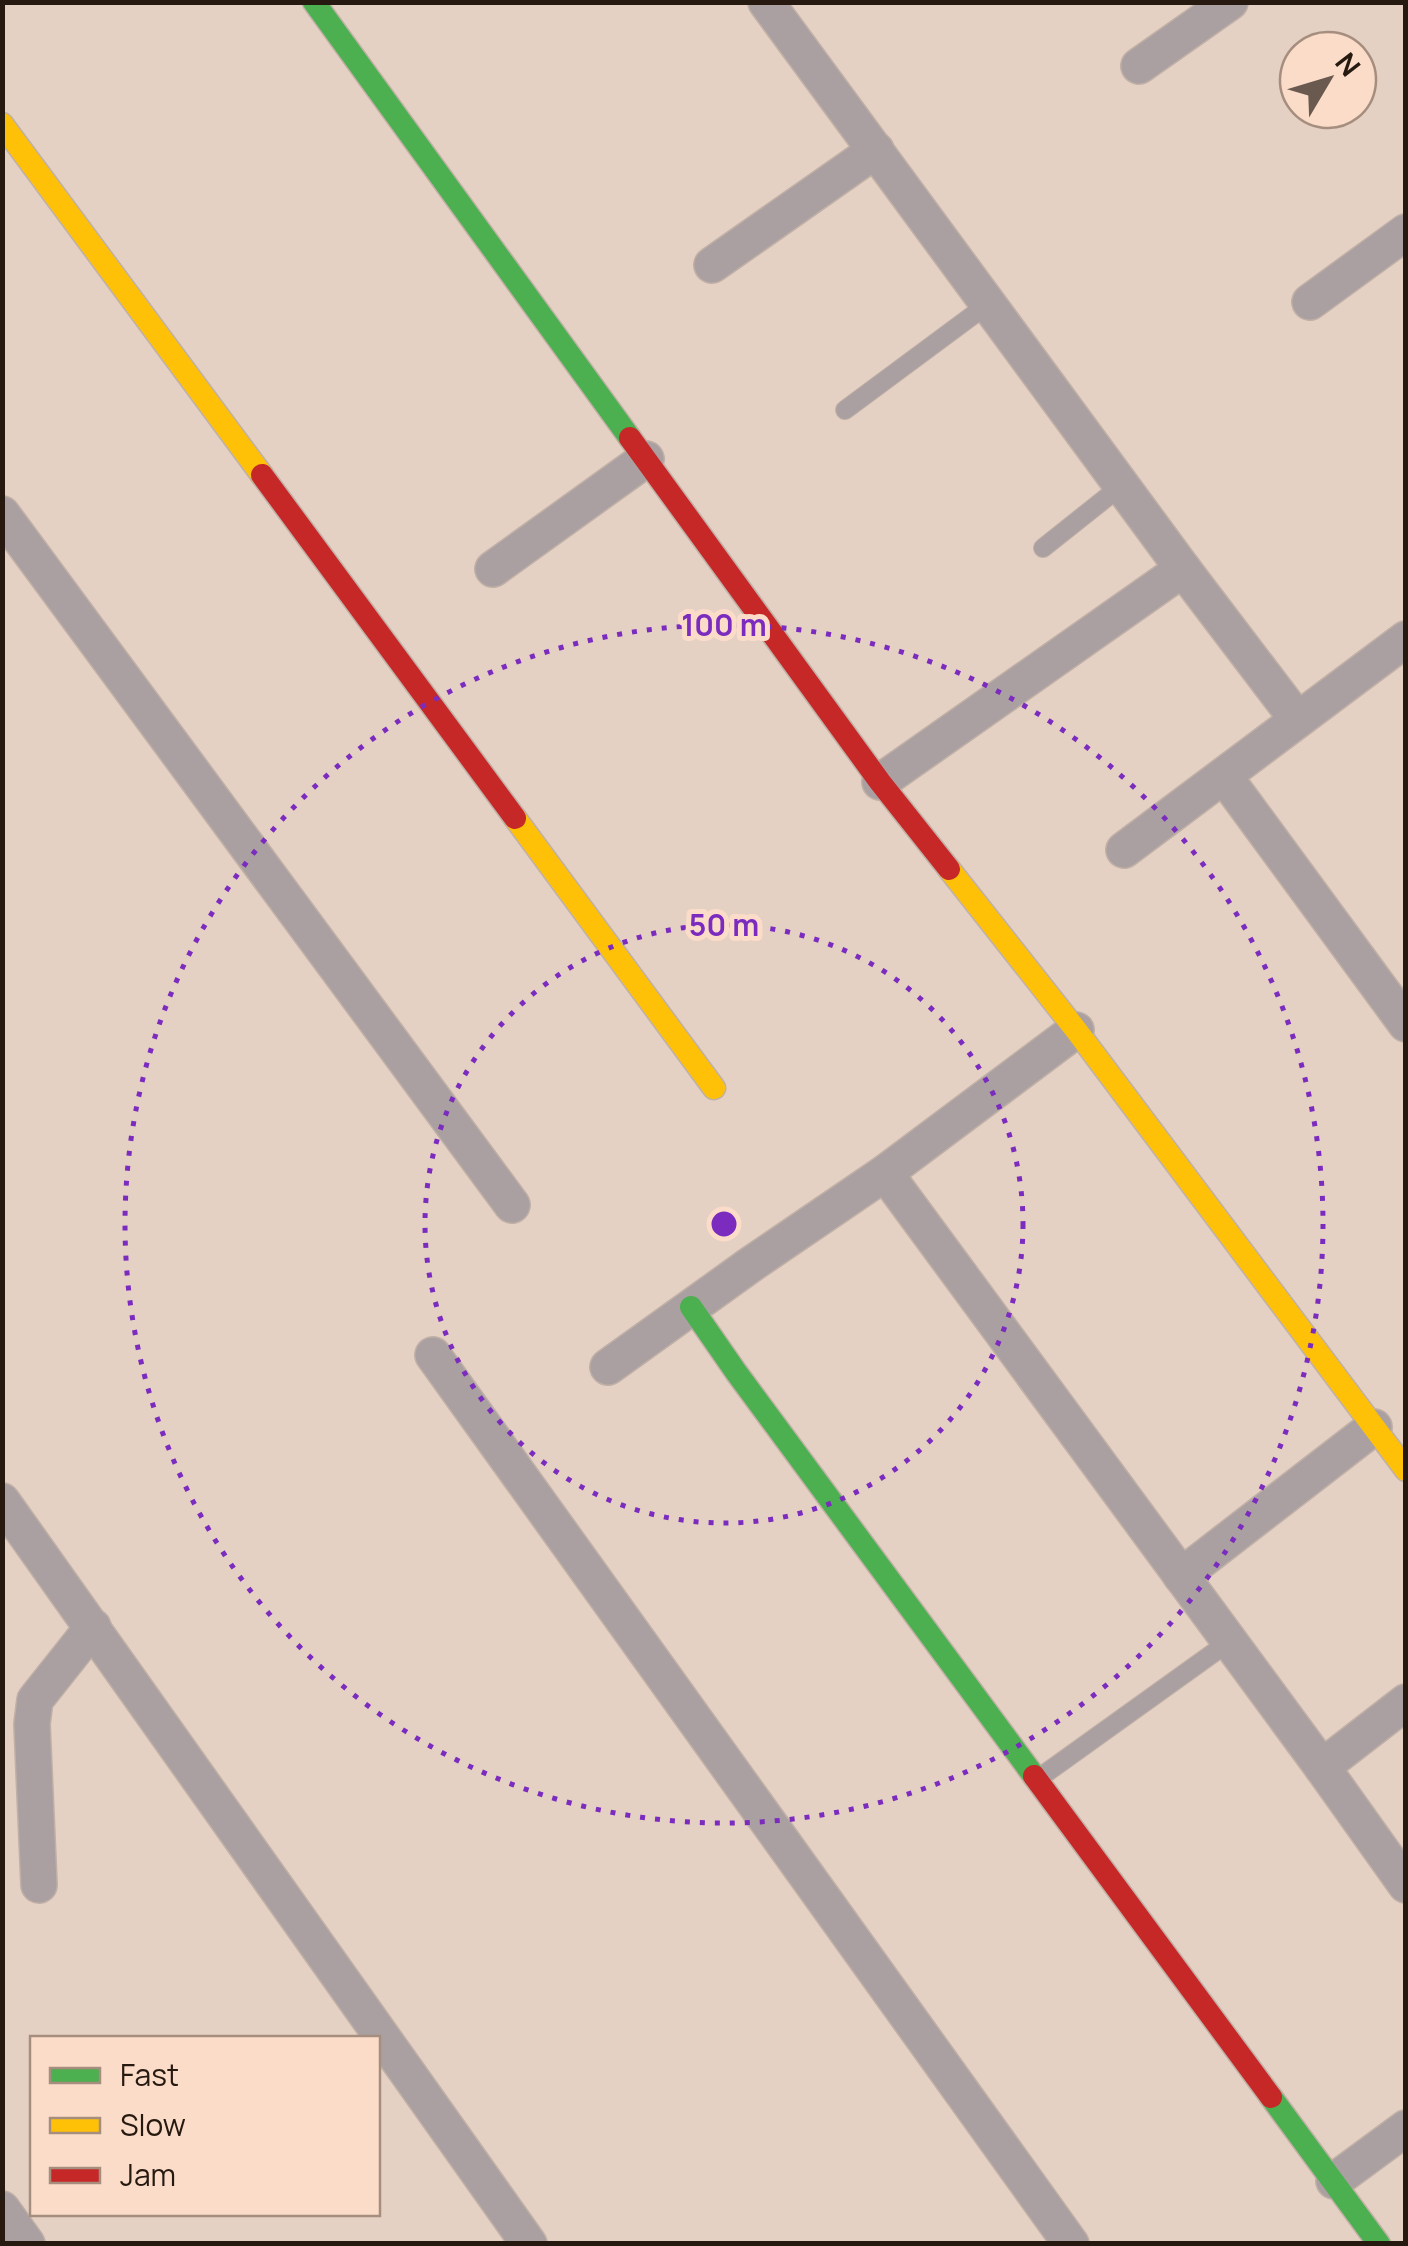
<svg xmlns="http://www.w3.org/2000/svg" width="1408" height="2246" font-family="Manrope,sans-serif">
  <rect width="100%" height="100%" fill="#e5d0c4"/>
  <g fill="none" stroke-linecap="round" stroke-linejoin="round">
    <g stroke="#c0b0a6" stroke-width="20">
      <g id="lane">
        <path d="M845,410L988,304"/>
        <path d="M1043,548L1121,486"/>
        <path d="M1039,1778L1230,1641"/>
      </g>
    </g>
    <g stroke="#c0b0a6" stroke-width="38">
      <g id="street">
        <path d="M766,2L1183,569L1297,719"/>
        <path d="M1139,66L1230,2"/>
        <path d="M712,265L876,150"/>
        <path d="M1310,302L1406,232"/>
        <path d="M2,514L512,1205"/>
        <path d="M493,569L646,459"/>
        <path d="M1224,776L1406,1024"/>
        <path d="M880,782L1183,569"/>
        <path d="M1124,850L1406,639"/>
        <path d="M885,1173L1322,1767L1406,1885"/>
        <path d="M433,1355L1071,2244"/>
        <path d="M608,1367L750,1265L885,1173L1076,1030"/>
        <path d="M2,1501L529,2244"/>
        <path d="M1181,1576L1374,1427"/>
        <path d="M1322,1767L1406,1702"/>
        <path d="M39,1885L32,1724L35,1700L93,1627"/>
        <path d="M1334,2181L1406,2128"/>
        <path d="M2,2209L27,2244"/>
      </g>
    </g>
    <g stroke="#c0b0a6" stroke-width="25">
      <g id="fast">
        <path d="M314,2L630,438"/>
        <path d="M691,1307L736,1372L1034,1776"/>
        <path d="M1271,2097L1379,2244"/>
      </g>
    </g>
    <g stroke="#c0b0a6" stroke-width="25">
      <g id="slow">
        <path d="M2,124L262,475"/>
        <path d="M515,818L714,1088"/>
        <path d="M949,869L1076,1030L1406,1470"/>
      </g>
    </g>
    <g stroke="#c0b0a6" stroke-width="25">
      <g id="jam">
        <path d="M630,438L880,782L949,869"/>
        <path d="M262,475L515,818"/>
        <path d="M1034,1776L1271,2097"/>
      </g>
    </g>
    <use href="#lane" stroke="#aaa0a1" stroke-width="18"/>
    <use href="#street" stroke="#aaa0a1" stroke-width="35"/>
    <use href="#fast" stroke="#4caf50" stroke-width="22"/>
    <use href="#slow" stroke="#ffc107" stroke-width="22"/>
    <use href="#jam" stroke="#c62828" stroke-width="22"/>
  </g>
  <g fill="none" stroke="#7b2cbf" stroke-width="5" stroke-dasharray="5 10">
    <circle cx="724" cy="1224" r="299"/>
    <circle cx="724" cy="1224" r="599"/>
  </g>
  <circle cx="724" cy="1224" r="15" fill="#7b2cbf" stroke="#fbdcc9" stroke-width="5"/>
  <g font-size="30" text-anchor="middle" font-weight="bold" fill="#7b2cbf" stroke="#fbdcc9" stroke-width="10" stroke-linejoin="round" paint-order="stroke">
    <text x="724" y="636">100 m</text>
    <text x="724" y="936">50 m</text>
  </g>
  <rect width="1408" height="2246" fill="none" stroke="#261910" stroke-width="10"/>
  <rect x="30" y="2036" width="350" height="180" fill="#fbdcc9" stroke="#a68e7f" stroke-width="2.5"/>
  <rect x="50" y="2068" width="50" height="15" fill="#4caf50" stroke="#a68e7f" stroke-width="2.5"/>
  <text x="120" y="2086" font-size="30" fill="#261910">Fast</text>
  <rect x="50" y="2118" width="50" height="15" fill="#ffc107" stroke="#a68e7f" stroke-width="2.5"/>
  <text x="120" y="2136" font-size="30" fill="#261910">Slow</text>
  <rect x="50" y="2168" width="50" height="15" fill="#c62828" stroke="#a68e7f" stroke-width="2.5"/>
  <text x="120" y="2186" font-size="30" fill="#261910">Jam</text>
  <g transform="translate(1328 80) rotate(52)"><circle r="48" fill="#fbdcc9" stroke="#a68e7f" stroke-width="2.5"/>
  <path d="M0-8L18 38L0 25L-18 38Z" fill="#69594f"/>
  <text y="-15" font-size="28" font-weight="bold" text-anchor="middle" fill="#261910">N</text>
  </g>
</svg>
